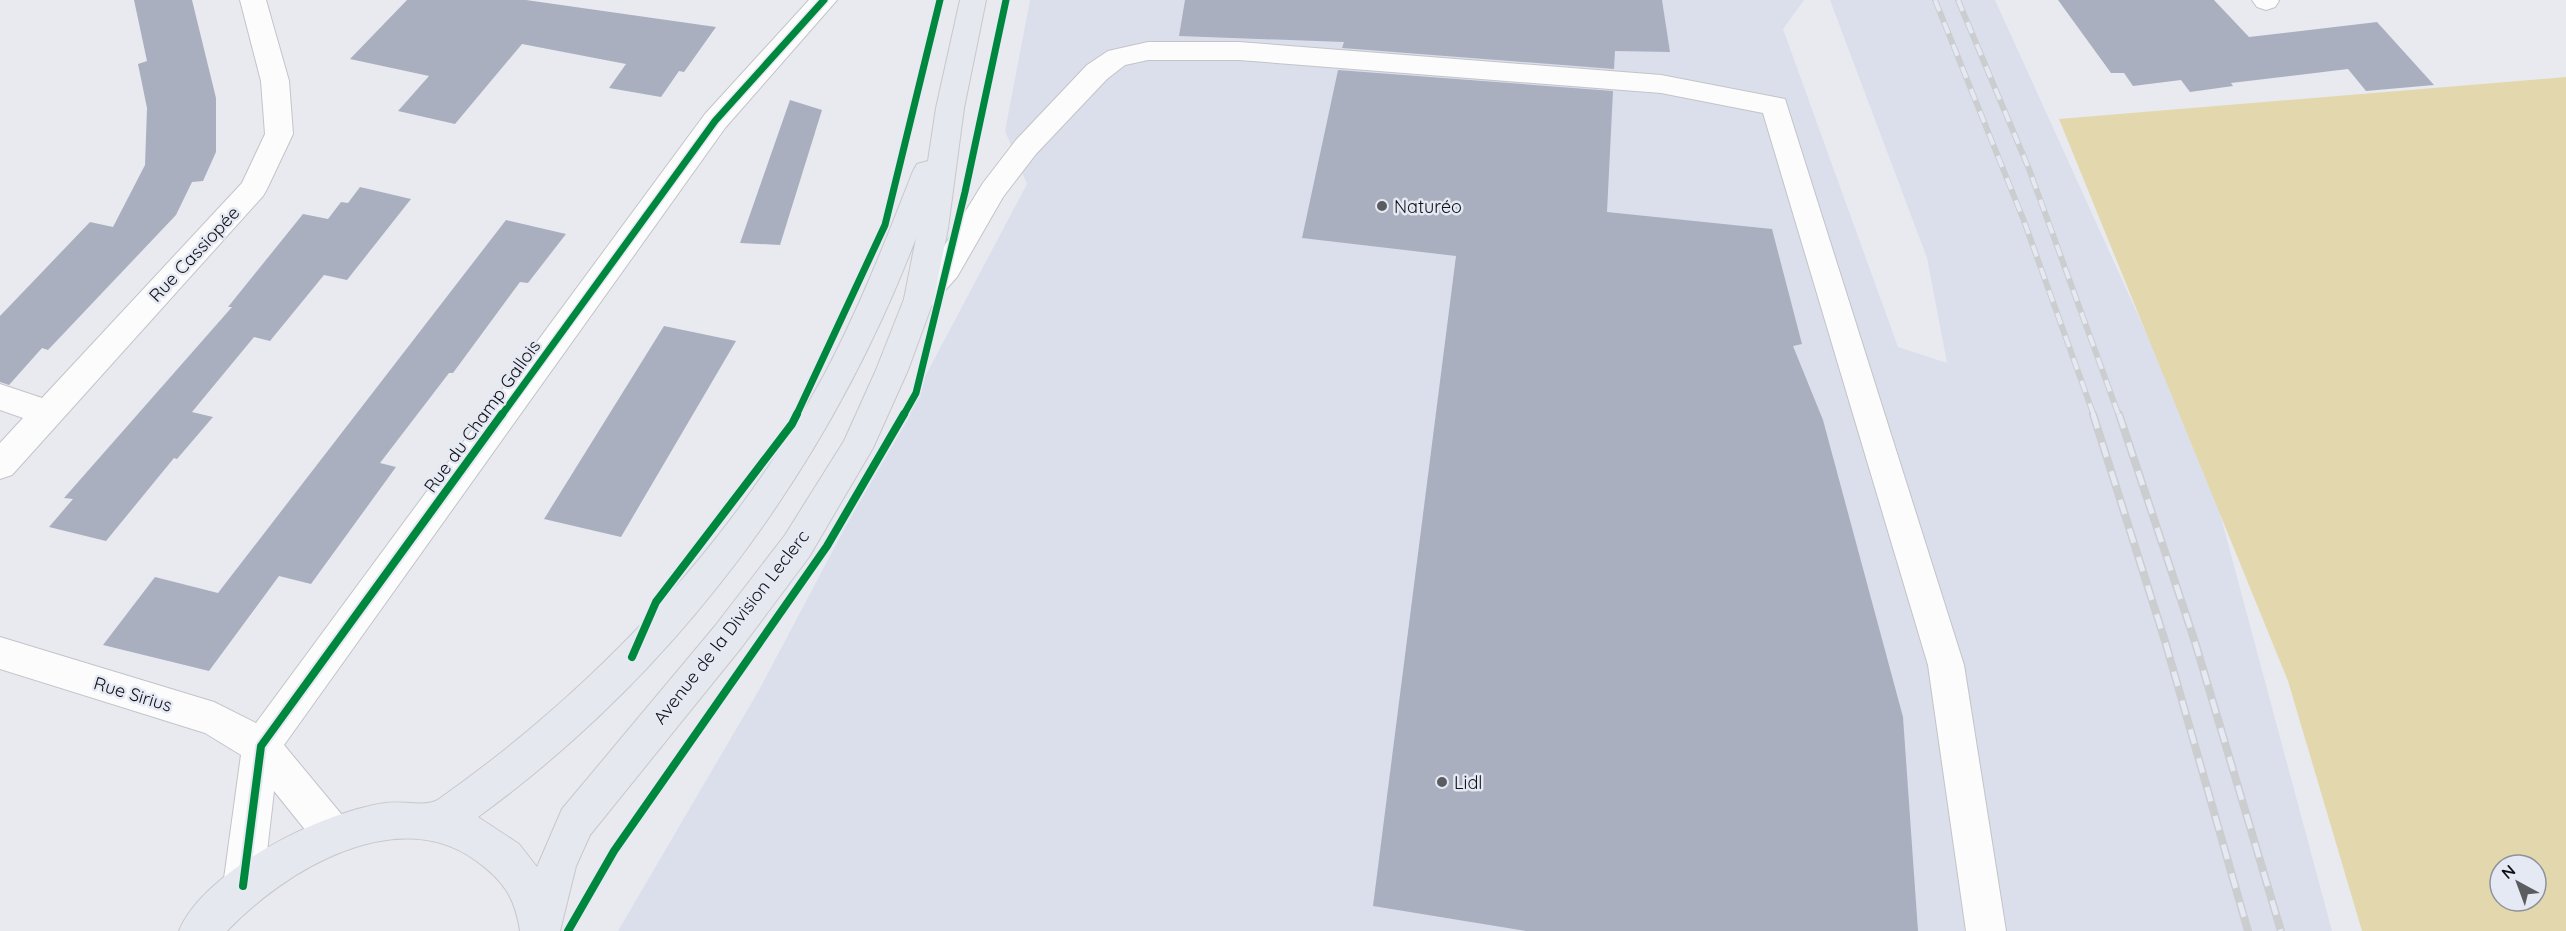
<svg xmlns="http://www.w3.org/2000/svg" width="2566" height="931" font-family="Quicksand,sans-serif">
  <rect width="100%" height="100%" fill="#e8eaf0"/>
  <path fill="#dbdfec" d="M1030,0H1804L1783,29L1898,347L1947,363L1927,258L1830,0H1995L2208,469L2332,931H618L759,690L1027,184L1005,131Z"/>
  <path fill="#e3d8ad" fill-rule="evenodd" d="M2566,77V931H2362L2288,681L2059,119ZM2500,865H2536V901H2500Z"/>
  <g fill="#aaafc0">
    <path d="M134,0H192L216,98V152L203,181L192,182L176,215L48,350L42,348L9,385L0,382V316L90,222L113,227L145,165L147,108L138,64L147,61Z"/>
    <path d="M407,0H526L716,27L684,72L679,71L661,97L609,88L626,64L522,44L455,124L398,111L429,76L350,59Z"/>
    <path d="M1185,0H1662L1670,52L1615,51L1614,69L1342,48L1344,42L1179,36Z"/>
    <path d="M2058,0H2214L2249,37L2377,22L2434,85L2366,91L2348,69L2231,83L2233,86L2190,92L2181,80L2133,86L2124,73H2111Z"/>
    <path d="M1338,70L1613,91L1607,212L1772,229L1802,344L1793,346L1823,420L1903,717L1918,931H1526L1373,906L1456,256L1302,238Z"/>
    <path d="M790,100L822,110L780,245L740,243Z"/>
    <path d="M360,187L411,199L347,280L324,275L270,341L254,337L192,412L213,417L177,459L174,458L106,541L49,527L73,499L64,498L232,307H228L303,214L328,219L341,202L348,203Z"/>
    <path d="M506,220L566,234L528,283L520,282L453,373H449L380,463L396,467L311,584L279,576L209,671L103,645L155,577L218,593Z"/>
    <path d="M664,326L736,341L621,537L544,519Z"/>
  </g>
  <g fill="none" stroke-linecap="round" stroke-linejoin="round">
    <g stroke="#c3c4c8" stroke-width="2">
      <g id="minor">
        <path d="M240,0H266L289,81L293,134L267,189L263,196L12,475L0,479V443L23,418L0,410V384L42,398L242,183L265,134L261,81Z"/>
        <path d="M809,0H837L725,128L284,745L347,821L352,834L347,847L333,853L319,847L274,791L263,886L257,900L243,906L229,900L223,886L241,755L205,733L0,669V637L214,702L256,723L705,114Z"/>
        <path d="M2252,0H2278L2279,1L2275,7L2266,10L2257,7Z"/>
        <path d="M1148,42H1239L1661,75L1785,99L1964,665L2006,931H1966L1928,665L1763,113L1661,93L1239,60H1148L1125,65L1107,79L1036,154L1003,197L957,277L930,307L919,311L908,307L904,299L908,291L935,261L983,183L1016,140L1087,65L1108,51Z"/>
      </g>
    </g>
    <g stroke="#c7c8ca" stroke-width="2">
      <path id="major" d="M960,0H986L964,108L948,228L934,299L908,370L873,448L809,557L741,648L590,835L576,866L560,931H520C515,897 503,880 475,860C396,803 284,871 227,931H179C204,870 322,812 385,803C401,800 426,808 439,799C595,689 733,543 824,375C859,309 886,240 913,171L917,164L928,161L936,108ZM916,238L904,299L876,370L844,441L785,535L715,626L562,809L537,867L519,844L478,817C677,672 828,468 916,238Z"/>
    </g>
    <use href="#minor" fill="#fcfcfd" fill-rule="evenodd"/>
    <use href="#major" fill="#e5e8ef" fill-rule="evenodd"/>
    <g stroke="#cccdcf" stroke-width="6">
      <g id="rail-far1">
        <path d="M1935,0L2024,221L2094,416"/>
        <path d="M1958,0L2029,169L2119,416"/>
      </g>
    </g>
    <g stroke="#cccdcf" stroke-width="8">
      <g id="rail">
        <path d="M2093,414L2165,641L2248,931"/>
        <path d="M2119,414L2195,642L2281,931"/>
      </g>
    </g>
    <use href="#rail-far1" stroke="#e5e9f4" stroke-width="4" stroke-dasharray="12" stroke-linecap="butt"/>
    <use href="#rail" stroke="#e5e9f4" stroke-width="5" stroke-dasharray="15" stroke-linecap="butt"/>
    <g stroke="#e5e9f4" stroke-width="10">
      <g id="cycleway-far1">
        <path d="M501,416L715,121L824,0"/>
        <path d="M796,416L885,225L940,0"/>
        <path d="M903,416L916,393L965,192L1006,0"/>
      </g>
    </g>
    <g stroke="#e5e9f4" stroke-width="12">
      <g id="cycleway">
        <path d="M632,657L656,602L792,424L797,414"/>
        <path d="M243,886L261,746L502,414"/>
        <path d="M568,931L614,851L827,546L904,414"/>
      </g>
    </g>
    <use href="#cycleway-far1" stroke="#00873e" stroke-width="7"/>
    <use href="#cycleway" stroke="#00873e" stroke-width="8"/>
  </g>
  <g fill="#5a5c60" stroke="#e5e9f4" stroke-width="2">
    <circle cx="1382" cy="206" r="6"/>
    <circle cx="1442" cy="782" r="6"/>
  </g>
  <g text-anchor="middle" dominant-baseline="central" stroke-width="5" stroke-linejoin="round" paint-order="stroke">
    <g font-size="18" fill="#0e0f13" stroke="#e5e9f4" text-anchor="start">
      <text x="1394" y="206">Naturéo</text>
      <text x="1454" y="782">Lidl</text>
    </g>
    <g font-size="18" fill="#0e0f13" stroke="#e5e9f4">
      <text transform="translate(194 254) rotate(-47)">Rue Cassiopée</text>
      <text transform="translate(482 416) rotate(-54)">Rue du Champ Gallois</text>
      <text transform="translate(731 627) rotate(-52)">Avenue de la Division Leclerc</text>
      <text transform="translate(133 694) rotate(17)">Rue Sirius</text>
    </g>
  </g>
  <g transform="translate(2518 883) rotate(319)"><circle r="28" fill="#e5e9f4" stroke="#8f929a" stroke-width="1.5"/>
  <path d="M0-4.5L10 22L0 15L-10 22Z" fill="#5a5c60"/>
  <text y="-9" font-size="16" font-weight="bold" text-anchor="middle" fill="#0e0f13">N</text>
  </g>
</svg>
